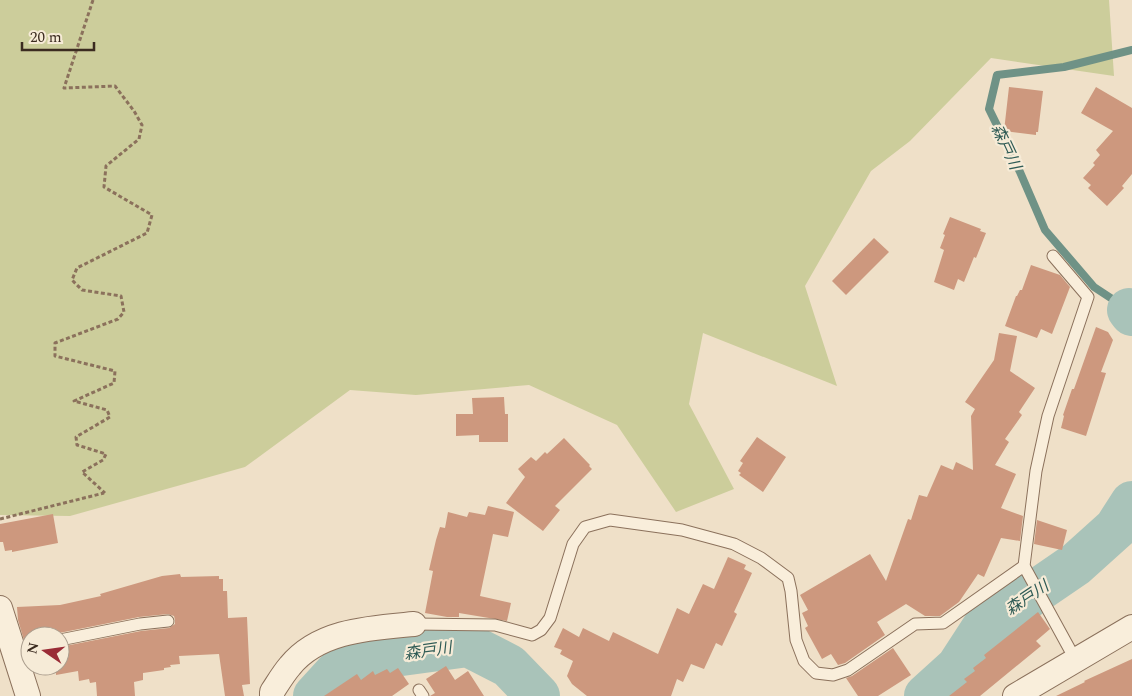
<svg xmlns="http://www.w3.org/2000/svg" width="1132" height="696" font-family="Spectral,'Noto Sans JP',serif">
  <rect width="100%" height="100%" fill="#efe0c8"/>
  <path fill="#cccd9b" d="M0,0H1109L1114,76L991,58L910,141L871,171L805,286L837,386L703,333L689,404L734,489L676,512L617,425L529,385L416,395L350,390L245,467L70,516L0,515Z"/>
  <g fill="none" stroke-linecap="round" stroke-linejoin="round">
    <path stroke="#6f9286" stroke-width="8" d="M1129,310L1094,287L1045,230L1020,172L989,109L997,75L1064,67L1132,50"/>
    <g stroke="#a9c3b9" stroke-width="44">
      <path d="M1129,310L1132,314"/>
      <path d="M315,696L336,673L372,658L468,645L509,666L538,696"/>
      <path d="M926,696L958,667L984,627L1076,564L1116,528L1132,503"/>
    </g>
  </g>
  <g fill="#cd987e">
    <path d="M1009,87L1043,91L1038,132H1036V135L1004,131Z"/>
    <path d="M1096,87L1132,108V174L1122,186L1124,188L1107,206L1088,188L1091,185L1083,178L1095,165L1093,163L1100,155L1096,150L1113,131L1081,113Z"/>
    <path d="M950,217L981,229L980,231L986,233L976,258L974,257L964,282L958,279L954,290L934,282L944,250L940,248L945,235L943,234Z"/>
    <path d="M874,238L889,252L846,295L832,281Z"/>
    <path d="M1031,265L1060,275L1070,287L1052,334L1041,329L1037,338L1005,326L1016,296H1017L1020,290H1022Z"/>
    <path d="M1096,327L1108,332L1113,340L1101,372L1106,373L1086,436L1061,428L1064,416L1063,415L1072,389H1074Z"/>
    <path d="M999,333L1017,336L1010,371L1035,388L1019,412L1022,415L1005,439L1009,442L995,465L1016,474L1001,508L1023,516L1020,541L1001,538L984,577L978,574L959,602L940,616H925L906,604L877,622L885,635L845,663L838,665L831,654L822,659L805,628L808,626L802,613L808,610L800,595L870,554L886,581L908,519L911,520L919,495L927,497L941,465L953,470L956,462L973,470L971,416L975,409L965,402L994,360Z"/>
    <path d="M504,397L505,414H508V442H479V435L456,436V414H473L472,398Z"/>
    <path d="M757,437L786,457L763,492L739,475L741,473L738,471L743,463L740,461Z"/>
    <path d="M564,438L590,465L589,466L592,469L555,506L560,510L543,531L506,503L525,477L518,469L531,457L536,461L545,452L547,454Z"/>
    <path d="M488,506L514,512L508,537L493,534L480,596L511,603L507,621L459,613V617H447L425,613L433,571L429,570L436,540L440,527L445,528L448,512L467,517L469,512L485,515Z"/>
    <path d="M53,514L58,543L12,552V550L5,551L3,542H0V524Z"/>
    <path d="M1037,520L1067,530L1062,550L1034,544Z"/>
    <path d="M728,557L746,565L744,569L752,573L734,612L737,614L722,646L716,643L704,669L691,664L683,682L677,679L671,696H587L572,684L567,676L573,661L560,654L562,650L554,647L563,628L579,637L583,628L609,641L613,632L658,654L677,608L689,614L703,584L714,589Z"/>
    <path d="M180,574L181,577L219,576V579H223V591H227L228,618L247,617L250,684L242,685L244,696H225L219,654L179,656L180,664L170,665L171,667L164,668V670L143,673V680L134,682L135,696H97L96,682L90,683L89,679L79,681L78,671L56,675V672L43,673L42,670L35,672L33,666H60V647L141,631L169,628L175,624V620L174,616L168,614L139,617L59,633L54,636H30V639L24,640L18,620L17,607L60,605L101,596L100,594L162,576Z"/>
    <path d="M1038,612L1050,629L1036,641L1041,646L980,696H949L967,682L964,679L975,671L973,668L986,658L984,655Z"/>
    <path d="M893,648L911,675L878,696H858L846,678L852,676Z"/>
    <path d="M1132,659V696H1056L1085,682L1084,681Z"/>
    <path d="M446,666L455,680L468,671L484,696H430L435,693L426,679Z"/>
    <path d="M398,668L409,684L392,696H324L357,674L361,680L373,671L375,675L387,669L390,673Z"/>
  </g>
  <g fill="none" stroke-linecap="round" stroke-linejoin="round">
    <g stroke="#8b715c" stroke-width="13">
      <g id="lane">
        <path d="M1053,256L1088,297L1048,416L1036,471L1024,566L1075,659"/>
        <path d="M414,624L495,625L532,635L541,630L550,618L573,544L585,527L610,520L682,530L734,544L761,558L788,578L791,591L796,640L804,661L816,673L833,675L848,670L915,624L943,623L1024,566"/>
        <path d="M60,640L140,624L168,621"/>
        <path d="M13,650L30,646"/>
        <path d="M419,690L423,696"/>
      </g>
    </g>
    <g stroke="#8b715c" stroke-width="26">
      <g id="street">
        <path d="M0,608L28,696"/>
        <path d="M272,696V692C278,683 283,674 290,666C319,630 371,628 414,624"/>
        <path d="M1015,696L1132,627"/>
      </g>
    </g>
    <g stroke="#8b715c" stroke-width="3" stroke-dasharray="4 2.5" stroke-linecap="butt">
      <path d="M93,0L64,88L115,86L134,111L142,125L139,139L106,166L104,187L152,215L147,233L77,268L72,280L82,290L121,296L124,312L118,319L55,343V356L115,371L114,383L74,401L107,410L110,417L76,437L77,445L106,454L103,460L82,472L105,493"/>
      <path d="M0,519L104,493"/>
    </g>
    <use href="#lane" stroke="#f9eedb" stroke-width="11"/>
    <use href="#street" stroke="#f9eedb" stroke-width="24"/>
  </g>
  <g text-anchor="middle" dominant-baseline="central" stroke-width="4.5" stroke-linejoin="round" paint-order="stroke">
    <g font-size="16" font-style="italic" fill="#2f5b55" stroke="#f6ebd7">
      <text transform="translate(1006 147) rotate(65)">森戸川</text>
      <text transform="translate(1027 598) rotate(-34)">森戸川</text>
      <text transform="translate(428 651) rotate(-8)">森戸川</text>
    </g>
  </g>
  <g transform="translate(45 651) rotate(283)"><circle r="24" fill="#f6ebd7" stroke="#ab9e8e"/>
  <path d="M0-4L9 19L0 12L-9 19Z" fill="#9a2c36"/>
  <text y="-8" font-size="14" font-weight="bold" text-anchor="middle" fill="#3b2b20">N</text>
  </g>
  <path d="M22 42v8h72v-8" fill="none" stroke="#3b2b20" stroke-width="2.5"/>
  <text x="30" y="42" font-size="15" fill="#3b2b20" stroke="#f6ebd7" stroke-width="4" paint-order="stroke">20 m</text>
</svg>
